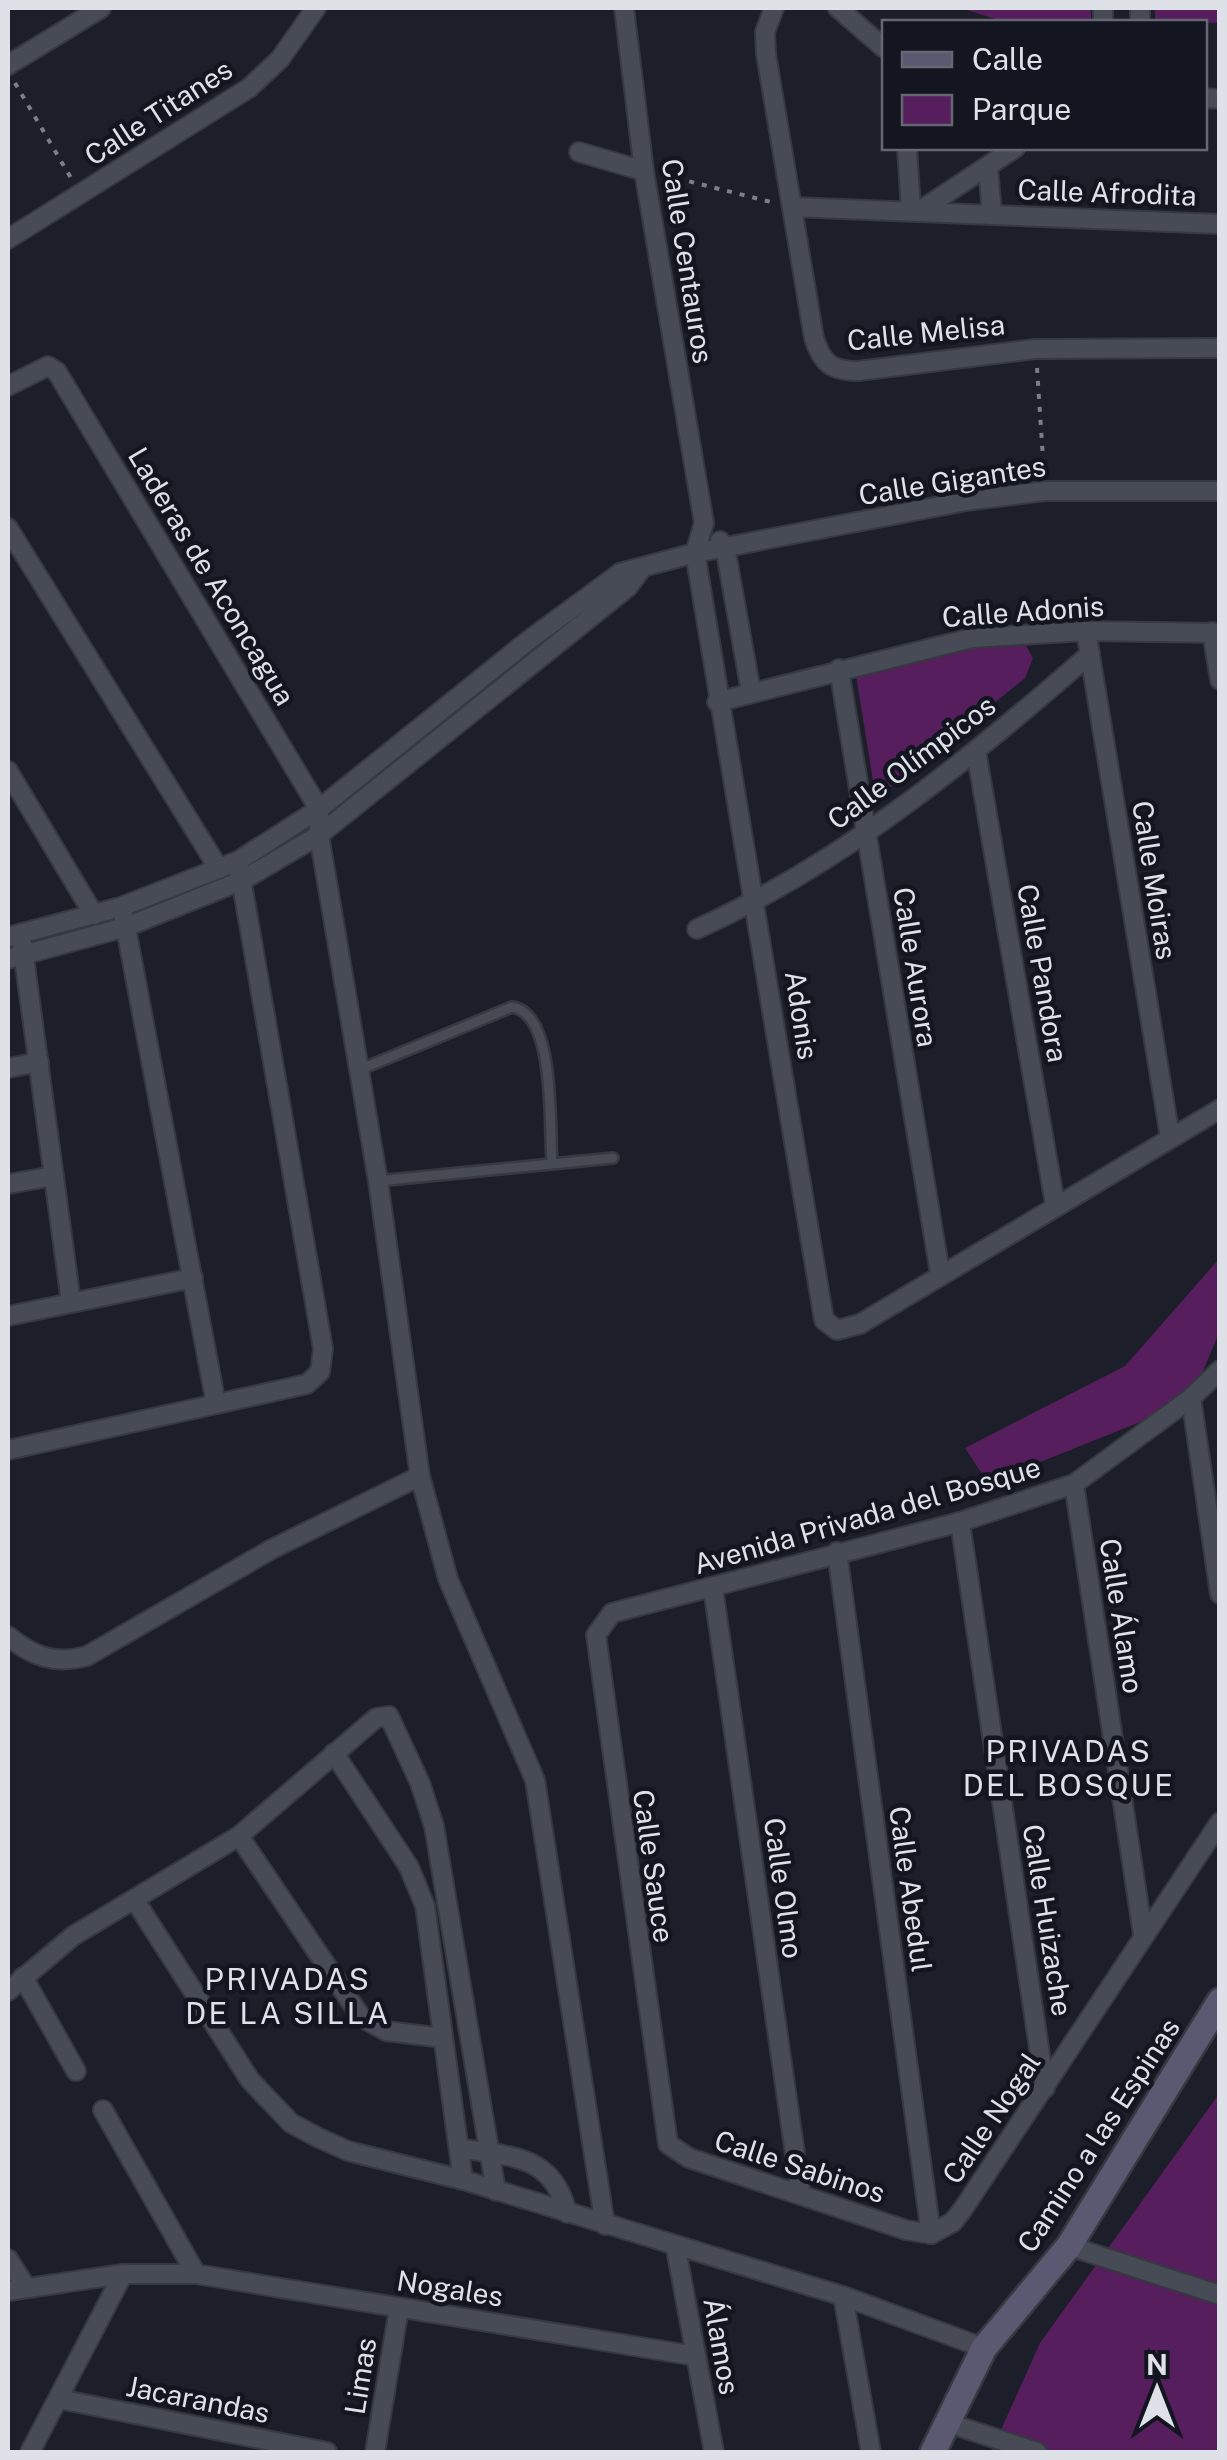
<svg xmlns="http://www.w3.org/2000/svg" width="1227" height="2460" font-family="'Public Sans',sans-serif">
  <rect width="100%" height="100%" fill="#1c1f29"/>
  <g fill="#561e5c">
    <path d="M961,8H1091V22L995,19Z"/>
    <path d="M1155,8H1219V23L1155,21Z"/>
    <path d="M1024,642L1033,658L1025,678L876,799L855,669L967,645Z"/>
    <path d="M1219,1259V1333L1190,1402L988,1483L965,1448L1125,1366Z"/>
    <path d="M1219,2094V2452H991L1040,2343Z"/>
  </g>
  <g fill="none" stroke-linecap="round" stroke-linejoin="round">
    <g stroke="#373941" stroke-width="14">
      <g id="lane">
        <path d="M359,1070L512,1007C556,1013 549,1125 552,1162"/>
        <path d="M378,1181L613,1158"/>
      </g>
    </g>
    <g stroke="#373941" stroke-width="22">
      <g id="street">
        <path d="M624,8L644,171L704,523L695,553L824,1320L837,1330L860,1324L1220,1109"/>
        <path d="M774,8L765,32L766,54L814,338C822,363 831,371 858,371L1035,349L1220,348"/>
        <path d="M838,8L884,48"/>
        <path d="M1103,22V8"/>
        <path d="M1140,22V8"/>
        <path d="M8,65L101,8"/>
        <path d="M1204,98L1220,99"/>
        <path d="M907,148L911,210"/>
        <path d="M579,152L644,171"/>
        <path d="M988,167L992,215"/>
        <path d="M792,207L1220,224"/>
        <path d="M921,210L1015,148"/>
        <path d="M8,239L249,88L280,59L316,8"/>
        <path d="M8,386L48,366L57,372L319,809V835L378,1181L420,1476L448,1579L535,1780L605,2225"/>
        <path d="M8,528L219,869"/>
        <path d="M720,541L725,547L751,692"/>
        <path d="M1086,631L1170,1137"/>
        <path d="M1212,632L1220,680"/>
        <path d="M839,669L940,1273"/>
        <path d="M717,702L972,638L1086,631L1220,633"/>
        <path d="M976,751L1055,1204"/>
        <path d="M8,771L94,915"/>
        <path d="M124,918L216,1404"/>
        <path d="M697,929C843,863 970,759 1090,654"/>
        <path d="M8,937L121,907L238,861L319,809L529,640L620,573L695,553L966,501L1045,491H1220"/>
        <path d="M22,943L71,1302"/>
        <path d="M8,959L126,927L243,880L319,835L628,587L642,568"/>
        <path d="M8,1068L39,1062"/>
        <path d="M8,1184L54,1176"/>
        <path d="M8,1316L193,1278"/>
        <path d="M1191,1398L1220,1594"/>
        <path d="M8,1450L307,1384L320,1372L323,1349L238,861"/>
        <path d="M1074,1484L1143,1934"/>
        <path d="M960,1522L1045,2088"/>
        <path d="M837,1552L931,2234"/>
        <path d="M713,1588L801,2195"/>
        <path d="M8,1636C32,1656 54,1665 87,1656L272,1549L420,1476"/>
        <path d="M334,1753L409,1867L425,1906L463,2180"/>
        <path d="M239,1836L361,2017L386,2031L443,2038"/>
        <path d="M136,1902L250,2080L291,2123L317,2137L348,2151L463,2180L843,2296L984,2348"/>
        <path d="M23,1977L76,2071"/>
        <path d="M8,1991L73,1936L239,1836L376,1718L389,1716L420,1783L434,1826L496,2191"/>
        <path d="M103,2110L196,2274"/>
        <path d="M459,2148C511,2157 553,2154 567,2213"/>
        <path d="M931,2234L906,2230L689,2158L668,2144L596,1635L612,1613L960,1522L1074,1484L1191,1398L1220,1370"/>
        <path d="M931,2234L953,2222L963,2209L1220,1822"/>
        <path d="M1069,2246L1220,2295"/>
        <path d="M676,2249L714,2452"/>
        <path d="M8,2259L26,2287"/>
        <path d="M8,2291L123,2274H196L695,2356"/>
        <path d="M843,2296L871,2452"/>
        <path d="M59,2399L327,2452"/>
        <path d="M945,2422L1037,2452"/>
        <path d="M30,2452L123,2274"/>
        <path d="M375,2452L399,2308"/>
      </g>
    </g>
    <g stroke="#373941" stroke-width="30">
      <path id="secondary" d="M933,2452L984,2348L1069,2246L1220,2001"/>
    </g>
    <g stroke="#7c7f87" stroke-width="4" stroke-dasharray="5 8" stroke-linecap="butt">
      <path d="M15,83L71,178"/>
      <path d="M664,175L771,202"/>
      <path d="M1037,368L1044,474"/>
    </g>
    <use href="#lane" stroke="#474b56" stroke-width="9"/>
    <use href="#street" stroke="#474b56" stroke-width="18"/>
    <use href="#secondary" stroke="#5b5872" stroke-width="25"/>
  </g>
  <g text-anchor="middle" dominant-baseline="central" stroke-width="9" stroke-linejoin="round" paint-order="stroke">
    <g font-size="28" fill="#dfe1e8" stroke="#131620">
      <text transform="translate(158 112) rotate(-33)">Calle Titanes</text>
      <text transform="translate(1107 192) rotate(2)">Calle Afrodita</text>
      <text transform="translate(688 261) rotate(81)">Calle Centauros</text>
      <text transform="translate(926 332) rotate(-6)">Calle Melisa</text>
      <text transform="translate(952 480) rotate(-9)">Calle Gigantes</text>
      <text transform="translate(212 576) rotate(59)">Laderas de Aconcagua</text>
      <text transform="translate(1023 611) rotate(-4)">Calle Adonis</text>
      <text transform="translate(911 762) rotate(-37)">Calle Olímpicos</text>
      <text transform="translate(1155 880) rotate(81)">Calle Moiras</text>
      <text transform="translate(916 967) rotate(81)">Calle Aurora</text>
      <text transform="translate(1043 973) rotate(80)">Calle Pandora</text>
      <text transform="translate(802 1015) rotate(81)">Adonis</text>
      <text transform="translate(867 1515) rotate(-16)">Avenida Privada del Bosque</text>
      <text transform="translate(1122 1616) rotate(81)">Calle Álamo</text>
      <text transform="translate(654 1866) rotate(82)">Calle Sauce</text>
      <text transform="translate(784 1888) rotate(82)">Calle Olmo</text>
      <text transform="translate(911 1889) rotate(82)">Calle Abedul</text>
      <text transform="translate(1048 1920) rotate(81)">Calle Huizache</text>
      <text transform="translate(991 2118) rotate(-56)">Calle Nogal</text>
      <text transform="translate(1098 2135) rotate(-57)">Camino a las Espinas</text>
      <text transform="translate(800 2166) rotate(18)">Calle Sabinos</text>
      <text transform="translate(450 2288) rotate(9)">Nogales</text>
      <text transform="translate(722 2346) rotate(80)">Álamos</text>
      <text transform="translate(360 2376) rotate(-81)">Limas</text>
      <text transform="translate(198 2399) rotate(11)">Jacarandas</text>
    </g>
    <g font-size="30" letter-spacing="2.5" fill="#dfe1e8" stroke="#131620">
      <text x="1069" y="1751">PRIVADAS<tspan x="1069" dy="34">DEL BOSQUE</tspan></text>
      <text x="288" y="1979">PRIVADAS<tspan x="288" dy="34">DE LA SILLA</tspan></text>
    </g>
  </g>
  <rect width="1227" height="2460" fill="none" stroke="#dfe1e8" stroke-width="20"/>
  <rect x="882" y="20" width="325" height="130" fill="#131620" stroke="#656770" stroke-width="2.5"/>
  <rect x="902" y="52" width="50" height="15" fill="#5b5872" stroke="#656770" stroke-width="2.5"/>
  <text x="972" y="70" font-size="30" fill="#dfe1e8">Calle</text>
  <rect x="902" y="95" width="50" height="30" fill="#561e5c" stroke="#656770" stroke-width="2.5"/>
  <text x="972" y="120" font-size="30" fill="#dfe1e8">Parque</text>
  <g transform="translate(1157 2390)" stroke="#131620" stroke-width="8" paint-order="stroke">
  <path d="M0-8L18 38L0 25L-18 38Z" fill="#dfe1e8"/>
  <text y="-15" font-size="28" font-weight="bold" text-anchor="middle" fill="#dfe1e8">N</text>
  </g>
</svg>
